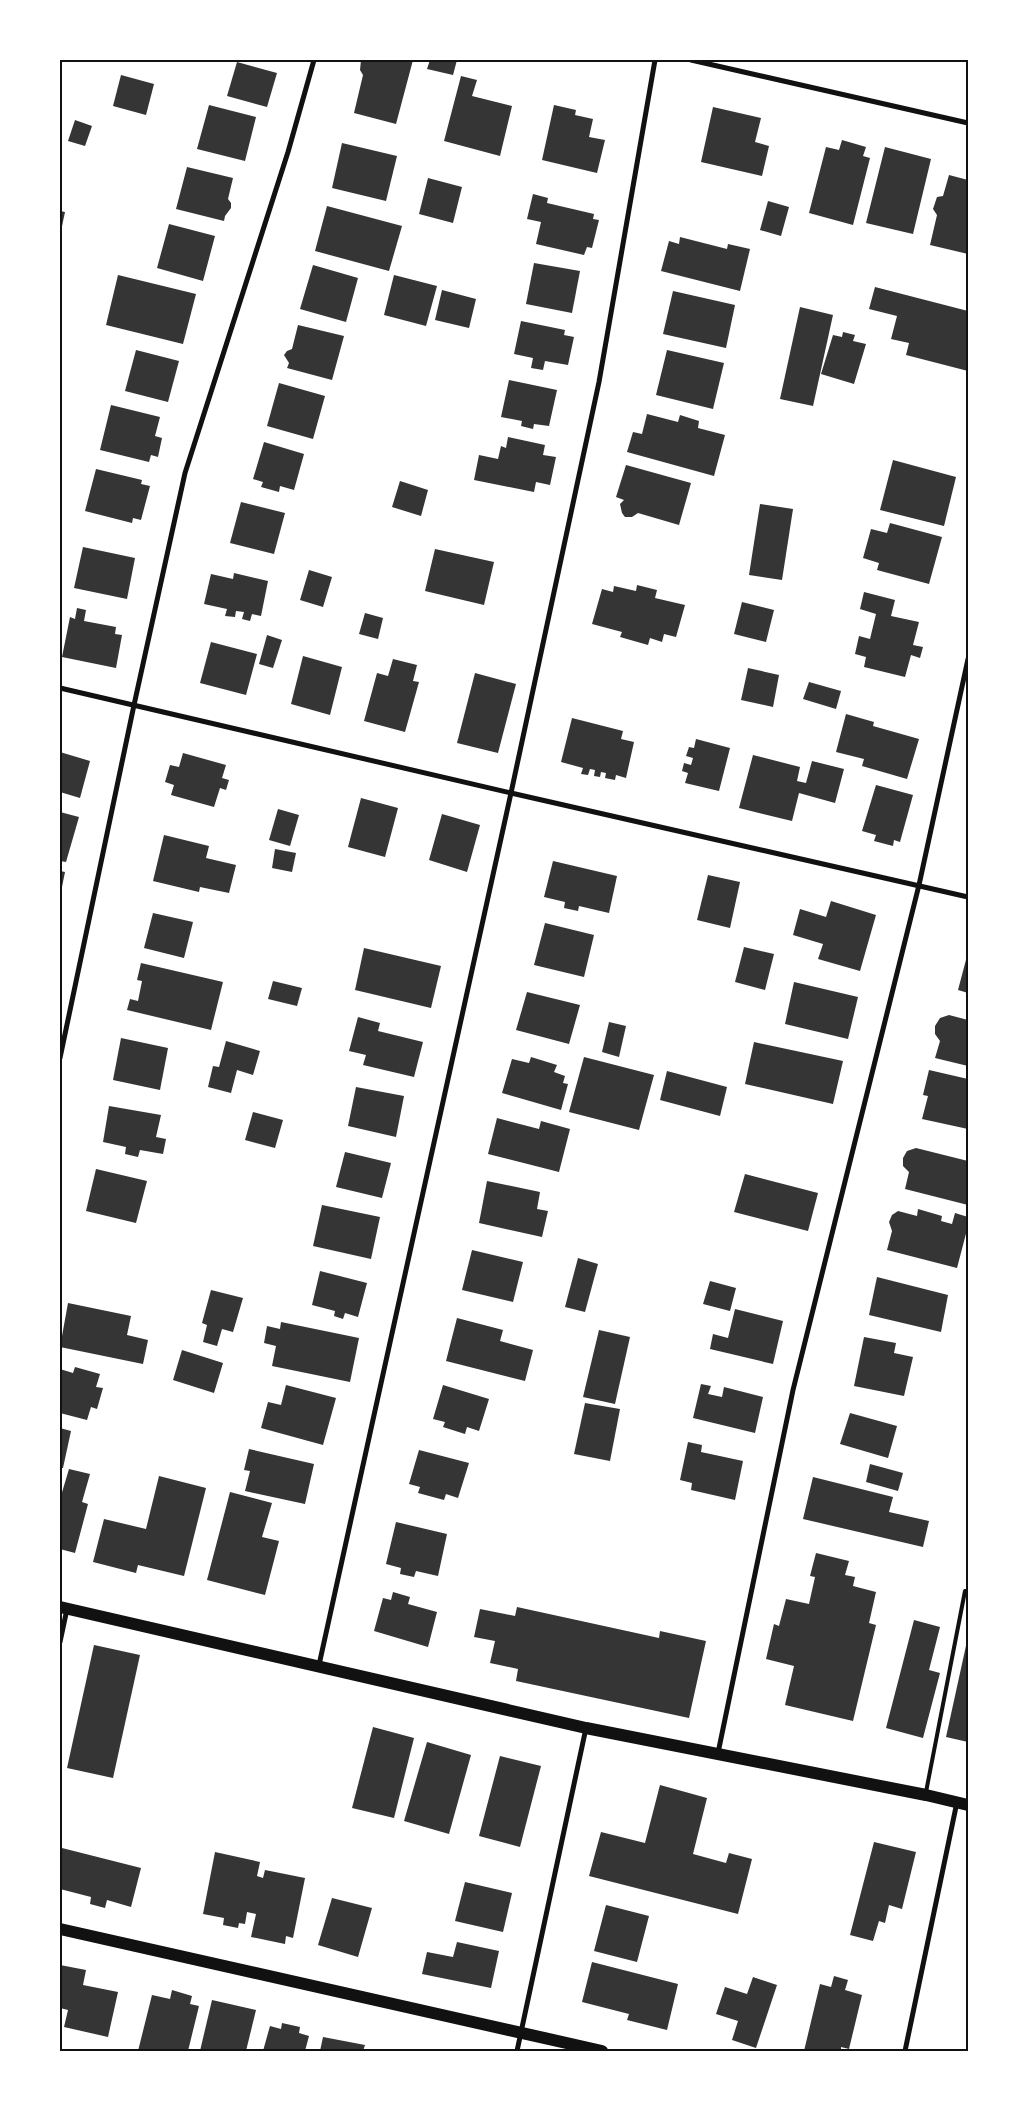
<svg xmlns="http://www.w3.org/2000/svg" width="1028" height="2111" font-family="'Archivo Narrow',sans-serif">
  <rect width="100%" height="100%" fill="#fff"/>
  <g fill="#353535">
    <path d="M361,60H413L396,124L354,113L363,75L360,70Z"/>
    <path d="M430,60H457L453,75L427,69Z"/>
    <path d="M237,62L277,73L267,107L227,96Z"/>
    <path d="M121,75L154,84L146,115L113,106Z"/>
    <path d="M461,76L477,80L472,96L512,106L500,156L444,141Z"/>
    <path d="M209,105L256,117L245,161L197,149Z"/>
    <path d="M554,105L576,110L575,115L593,119L589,137L605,140L597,173L542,160Z"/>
    <path d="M713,107L761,118L755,142L769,146L762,176L701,162Z"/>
    <path d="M75,120L92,126L85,146L68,141Z"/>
    <path d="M842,140L866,147L863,156L870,158L853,225L809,213L826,147L839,150Z"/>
    <path d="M342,143L397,156L386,201L332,188Z"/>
    <path d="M885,147L931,159L913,234L866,223Z"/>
    <path d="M187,167L233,178L228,199L231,203V208L225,216L224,221L176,209Z"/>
    <path d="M949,175L968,180V254L930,245L937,215L933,209L937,197L943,196Z"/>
    <path d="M428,178L462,187L453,223L419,214Z"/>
    <path d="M533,194L548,198L547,203L594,214L593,219L599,220L592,248L587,247L584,255L536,244L541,222L527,219Z"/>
    <path d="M768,201L789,207L781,236L760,230Z"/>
    <path d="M327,206L402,226L389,271L315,251Z"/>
    <path d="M60,211L65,212L61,231H60Z"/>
    <path d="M169,224L215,236L203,281L157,268Z"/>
    <path d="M680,237L727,249L728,244L750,249L740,291L661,271L669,241L679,244Z"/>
    <path d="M534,263L580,271L572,313L526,304Z"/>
    <path d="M313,265L358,278L346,322L300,309Z"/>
    <path d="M118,275L196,294L183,344L106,325Z"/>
    <path d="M394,275L437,286L426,326L384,315Z"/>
    <path d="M875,287L968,311V371L906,355L909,343L891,339L897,316L869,309Z"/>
    <path d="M442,290L476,299L469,328L435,320Z"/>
    <path d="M673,291L735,305L726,348L663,334Z"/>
    <path d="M800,307L833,315L813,406L780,399Z"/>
    <path d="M521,321L565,330L564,335L574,337L568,365L545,361L543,370L531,368L533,358L514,354Z"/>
    <path d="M298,325L344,336L332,380L287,368L289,363L284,355L287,351L292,349Z"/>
    <path d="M843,332L855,335L853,341L866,344L854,384L821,374L833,335L842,337Z"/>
    <path d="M136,350L179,361L168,402L125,391Z"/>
    <path d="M667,350L724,363L713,409L656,395Z"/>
    <path d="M509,380L557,390L549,426L534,424L533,429L521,426L522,421L501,417Z"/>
    <path d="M279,383L325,396L313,439L267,426Z"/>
    <path d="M111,405L160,417L155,436L162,438L158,457L151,455L149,462L100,450Z"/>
    <path d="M647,414L678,422L680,415L699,421L698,428L725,435L714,476L627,452L633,432L642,434Z"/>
    <path d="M508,437L545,445L543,455L556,457L550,485L536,482L534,492L474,480L479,455L498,459L501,446L506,448Z"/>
    <path d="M264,442L304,454L294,490L280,486L279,492L261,487L263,482L253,479Z"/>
    <path d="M893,460L956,477L944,526L880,510Z"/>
    <path d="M626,465L691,483L679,525L638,513L632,517H625L622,513L620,504L624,500L616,497Z"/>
    <path d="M96,469L142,480L141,484L150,486L141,520L133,518L132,523L85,511Z"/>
    <path d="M400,481L428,490L421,516L392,507Z"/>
    <path d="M241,502L285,513L274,554L230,543Z"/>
    <path d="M760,504L793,509L782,580L749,575Z"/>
    <path d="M890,523L942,537L929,584L877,570L879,563L863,558L871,529L887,533Z"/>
    <path d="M83,547L135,558L127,599L74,588Z"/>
    <path d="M435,549L494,562L484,605L425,591Z"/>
    <path d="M309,570L332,577L323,607L300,600Z"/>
    <path d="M234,573L268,581L261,616L252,614L250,621L242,619L244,612L236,611L235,617L225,616L227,609L204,604L211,574L233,579Z"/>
    <path d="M637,585L657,590L655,598L685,605L676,637L664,634L662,642L650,638L648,645L620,637L622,632L592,624L602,589L613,592L614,586L636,591Z"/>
    <path d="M864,592L895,600L891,616L919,622L913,645L923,647L920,658L911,655L905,677L864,667L866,657L855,654L859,636L870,639L876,614L860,609Z"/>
    <path d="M742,602L774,610L766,642L734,634Z"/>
    <path d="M77,608L86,610L84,621L116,627L115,634L122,635L116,668L62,657L70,617L75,619Z"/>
    <path d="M365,613L383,618L378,639L359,634Z"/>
    <path d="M267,635L282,640L273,668L259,664Z"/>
    <path d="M211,642L257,654L246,695L200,683Z"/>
    <path d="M303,656L342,667L330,715L291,704Z"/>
    <path d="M393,659L417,665L413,681L419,682L405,732L364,721L377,673L388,676Z"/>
    <path d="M748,668L779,675L773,707L741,700Z"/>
    <path d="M475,673L516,684L498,753L457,743Z"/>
    <path d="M809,682L841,691L836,709L803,699Z"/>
    <path d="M846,714L874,722L873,726L919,739L907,779L862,766L864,759L836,752Z"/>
    <path d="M572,718L623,731L621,739L634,742L626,778L616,775L615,780L605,778L606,773L601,772L600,777L594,776L595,770L590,769L588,775L581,774L583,768L561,762Z"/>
    <path d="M696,739L730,748L719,791L685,783L688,773L682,771L684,763L691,765L693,758L686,756L689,747L694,748Z"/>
    <path d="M60,752L90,761L80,798L60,792Z"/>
    <path d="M183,753L226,765L222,778L229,780L226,790L220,788L214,807L171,795L174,785L165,782L170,765L179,767Z"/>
    <path d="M753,755L800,767L797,781L806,783L812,761L844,769L835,803L799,793L792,821L739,808Z"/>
    <path d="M876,785L913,795L900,842L894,840L893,846L874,841L876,835L862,831Z"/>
    <path d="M361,798L398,808L385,857L348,847Z"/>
    <path d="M278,809L299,815L290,846L269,840Z"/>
    <path d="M60,812L79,817L66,862L60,861Z"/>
    <path d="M442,814L480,825L467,872L429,860Z"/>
    <path d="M164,835L209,846L206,858L236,865L229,893L200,887L199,892L153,881Z"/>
    <path d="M275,849L296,853L292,872L272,868Z"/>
    <path d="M553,861L617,876L609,913L579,906L578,911L564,908L565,902L544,897Z"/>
    <path d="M60,871L65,872L61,892H60Z"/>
    <path d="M708,875L740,882L730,928L697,920Z"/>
    <path d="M831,901L876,915L860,971L818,959L823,944L793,935L800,909L826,917Z"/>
    <path d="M153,913L193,922L184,958L144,948Z"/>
    <path d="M545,923L594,935L584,977L534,965Z"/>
    <path d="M744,947L774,954L765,990L735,982Z"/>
    <path d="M364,948L441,966L431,1008L355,990Z"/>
    <path d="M967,956H968V993L958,990Z"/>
    <path d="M141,963L223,982L211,1030L127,1010L130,999L138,1001L142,981L137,980Z"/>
    <path d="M273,981L302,988L297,1006L268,999Z"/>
    <path d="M794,982L858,997L848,1039L785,1024Z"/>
    <path d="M527,992L580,1005L569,1044L516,1030Z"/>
    <path d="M949,1015L968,1020V1066L935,1058L940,1041L935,1034V1026L940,1018Z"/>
    <path d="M358,1017L380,1023L378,1031L423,1042L414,1077L363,1065L366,1055L349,1051Z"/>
    <path d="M609,1022L626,1026L619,1057L602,1052Z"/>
    <path d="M121,1038L168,1048L160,1090L113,1080Z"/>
    <path d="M226,1041L260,1051L253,1075L237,1070L231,1093L208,1087L213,1066L219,1067Z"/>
    <path d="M754,1042L843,1061L833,1104L745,1084Z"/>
    <path d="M531,1057L557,1065L554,1072L565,1076L563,1083L568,1084L561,1110L502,1093L512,1059L529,1063Z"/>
    <path d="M584,1057L654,1075L639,1130L569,1112Z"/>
    <path d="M929,1070L968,1079V1129L922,1119L928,1096L923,1095Z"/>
    <path d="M667,1071L727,1087L720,1116L660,1100Z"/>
    <path d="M356,1087L404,1096L396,1137L348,1126Z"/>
    <path d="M109,1106L161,1115L156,1137L166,1139L163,1154L140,1150L138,1157L125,1154L126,1147L103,1142Z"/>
    <path d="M253,1112L283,1120L275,1148L245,1140Z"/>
    <path d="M497,1118L539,1129L541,1121L570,1129L559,1172L488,1154Z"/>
    <path d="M916,1148L968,1161V1205L905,1189L909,1172L903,1166V1158L907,1151Z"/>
    <path d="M345,1152L391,1163L382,1198L336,1187Z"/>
    <path d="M96,1169L147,1181L136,1223L86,1211Z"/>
    <path d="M745,1174L818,1193L808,1231L734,1212Z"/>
    <path d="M487,1181L540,1192L537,1209L548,1211L542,1237L479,1223Z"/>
    <path d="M322,1205L380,1217L371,1259L313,1246Z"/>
    <path d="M918,1209L942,1216L941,1221L952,1224L955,1213L968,1217V1226L957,1268L887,1250L892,1231L889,1222L892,1215L898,1211L917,1216Z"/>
    <path d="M472,1250L523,1262L513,1302L462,1290Z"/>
    <path d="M578,1258L598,1264L585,1312L565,1307Z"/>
    <path d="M320,1271L367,1283L358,1317L345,1313L343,1319L334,1316L335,1311L312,1305Z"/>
    <path d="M877,1277L948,1295L941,1332L869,1315Z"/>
    <path d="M710,1281L736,1288L730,1311L703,1304Z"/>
    <path d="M211,1290L243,1298L233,1332L222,1329L217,1346L203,1342L207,1325L202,1323Z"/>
    <path d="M68,1303L131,1316L127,1335L148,1340L143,1364L60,1347Z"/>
    <path d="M735,1309L783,1321L773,1364L710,1349L713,1334L728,1338Z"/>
    <path d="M457,1318L503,1330L500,1341L533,1350L525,1381L446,1361Z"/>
    <path d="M281,1322L359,1338L350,1382L272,1366L276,1346L264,1343L267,1326L280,1329Z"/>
    <path d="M599,1330L630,1337L615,1404L583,1397Z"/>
    <path d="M864,1337L896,1343L894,1353L913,1357L904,1396L854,1386Z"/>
    <path d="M182,1350L223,1363L214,1393L173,1380Z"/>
    <path d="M75,1367L100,1374L96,1387L103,1388L97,1409L91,1407L87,1420L60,1413V1369L73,1373Z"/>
    <path d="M701,1384L711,1386L708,1394L722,1397L724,1387L763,1397L755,1433L693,1418Z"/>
    <path d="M286,1385L336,1398L323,1445L261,1428L268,1402L281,1405Z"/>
    <path d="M443,1385L489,1399L479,1431L467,1427L465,1434L443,1427L445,1422L433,1419Z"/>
    <path d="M585,1403L620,1409L610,1461L574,1454Z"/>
    <path d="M850,1413L897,1426L888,1458L840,1444Z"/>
    <path d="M60,1428L71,1431L63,1468H60Z"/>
    <path d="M688,1442L702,1445L701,1452L743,1461L735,1500L691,1490L692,1483L680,1480Z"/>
    <path d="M249,1449L314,1464L305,1504L245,1491L250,1471L244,1470Z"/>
    <path d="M419,1450L469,1463L458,1498L446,1494L444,1500L418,1493L420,1487L409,1484Z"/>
    <path d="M870,1464L903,1473L898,1491L866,1482Z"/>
    <path d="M69,1469L90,1474L82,1502L88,1504L75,1553L60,1549V1499Z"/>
    <path d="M159,1476L206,1488L184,1576L138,1565L136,1573L93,1562L104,1519L146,1529Z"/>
    <path d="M813,1477L893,1497L889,1512L929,1521L923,1547L803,1519Z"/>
    <path d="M230,1492L272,1503L262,1537L279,1541L265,1595L207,1580Z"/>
    <path d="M396,1522L447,1534L438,1576L416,1571L414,1577L400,1574L401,1568L386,1564Z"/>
    <path d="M816,1553L849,1561L845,1575L855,1577L853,1586L876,1592L869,1623L876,1625L853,1721L785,1705L794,1666L766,1659L774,1624L779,1626L786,1599L809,1604L815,1577L810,1576Z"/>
    <path d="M393,1592L410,1597L408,1604L437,1612L428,1647L374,1631L383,1598L391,1600Z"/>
    <path d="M517,1607L659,1638L660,1631L706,1641L689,1718L516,1681L518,1669L490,1663L495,1641L474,1637L480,1609L515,1616Z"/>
    <path d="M914,1620L940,1627L929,1670L940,1673L923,1738L886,1728Z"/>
    <path d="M967,1641H968V1742L946,1737Z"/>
    <path d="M94,1645L140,1655L113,1778L67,1768Z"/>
    <path d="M373,1727L414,1738L394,1818L352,1808Z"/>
    <path d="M427,1742L471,1755L449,1834L404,1821Z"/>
    <path d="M500,1756L541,1766L520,1847L479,1836Z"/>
    <path d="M660,1785L707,1798L693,1854L726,1863L729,1853L752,1859L738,1914L589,1876L601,1832L645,1843Z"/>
    <path d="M874,1842L916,1852L902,1909L889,1905L885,1923L879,1921L873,1941L850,1935Z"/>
    <path d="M62,1848L141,1868L131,1907L107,1900L105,1908L90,1904L91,1897L60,1889V1855Z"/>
    <path d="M215,1852L260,1862L257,1876L263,1878L265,1870L305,1878L293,1938L286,1936L285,1944L251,1937L256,1914L247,1912L245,1924L239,1923L238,1928L223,1925L224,1918L203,1914Z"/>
    <path d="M465,1882L512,1893L503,1932L455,1921Z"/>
    <path d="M332,1898L372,1908L358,1957L318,1945Z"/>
    <path d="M606,1905L649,1916L637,1962L594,1951Z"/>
    <path d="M457,1942L499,1951L491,1988L422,1974L427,1952L453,1957Z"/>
    <path d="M592,1962L678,1984L667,2030L627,2020L629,2014L582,2002Z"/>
    <path d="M60,1965L86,1970L83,1985L118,1992L108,2037L64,2027L68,2010L60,2008Z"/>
    <path d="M834,1976L848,1980L845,1990L862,1995L849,2049L841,2047V2051H804L820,1984L831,1987Z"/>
    <path d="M753,1977L777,1985L756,2048L732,2040L738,2021L716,2014L725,1987L747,1994Z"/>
    <path d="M172,1990L192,1996L190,2004L199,2006L188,2051H138L152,1995L170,1999Z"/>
    <path d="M212,2000L256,2010L246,2051H200Z"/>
    <path d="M282,2023L300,2027L299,2033L309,2036L305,2051H263L270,2026L281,2029Z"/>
    <path d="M323,2037L365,2045L363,2051H320Z"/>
  </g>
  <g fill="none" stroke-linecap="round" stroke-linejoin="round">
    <path stroke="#111" stroke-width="4" d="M926,1792L965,1591L968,1592"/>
    <g stroke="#111" stroke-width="5">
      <path d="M691,60L968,123"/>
      <path d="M60,688L511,793L968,897"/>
      <path d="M60,1058L134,705L185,473L288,152L314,60"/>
      <path d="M60,1642L67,1609"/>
      <path d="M319,1665L511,793L599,382L655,60"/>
      <path d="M718,1753L793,1390L919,885L968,659"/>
      <path d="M517,2051L586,1728"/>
      <path d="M905,2051L957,1802"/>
    </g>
    <g stroke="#111" stroke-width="12">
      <path d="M60,1607L586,1728L926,1795L968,1805"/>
      <path d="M60,1929L602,2051"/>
    </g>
  </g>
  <rect width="1028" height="2111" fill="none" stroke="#ffffff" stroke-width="122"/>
  <rect x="61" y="61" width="906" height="1989" fill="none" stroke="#111" stroke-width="2"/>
</svg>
